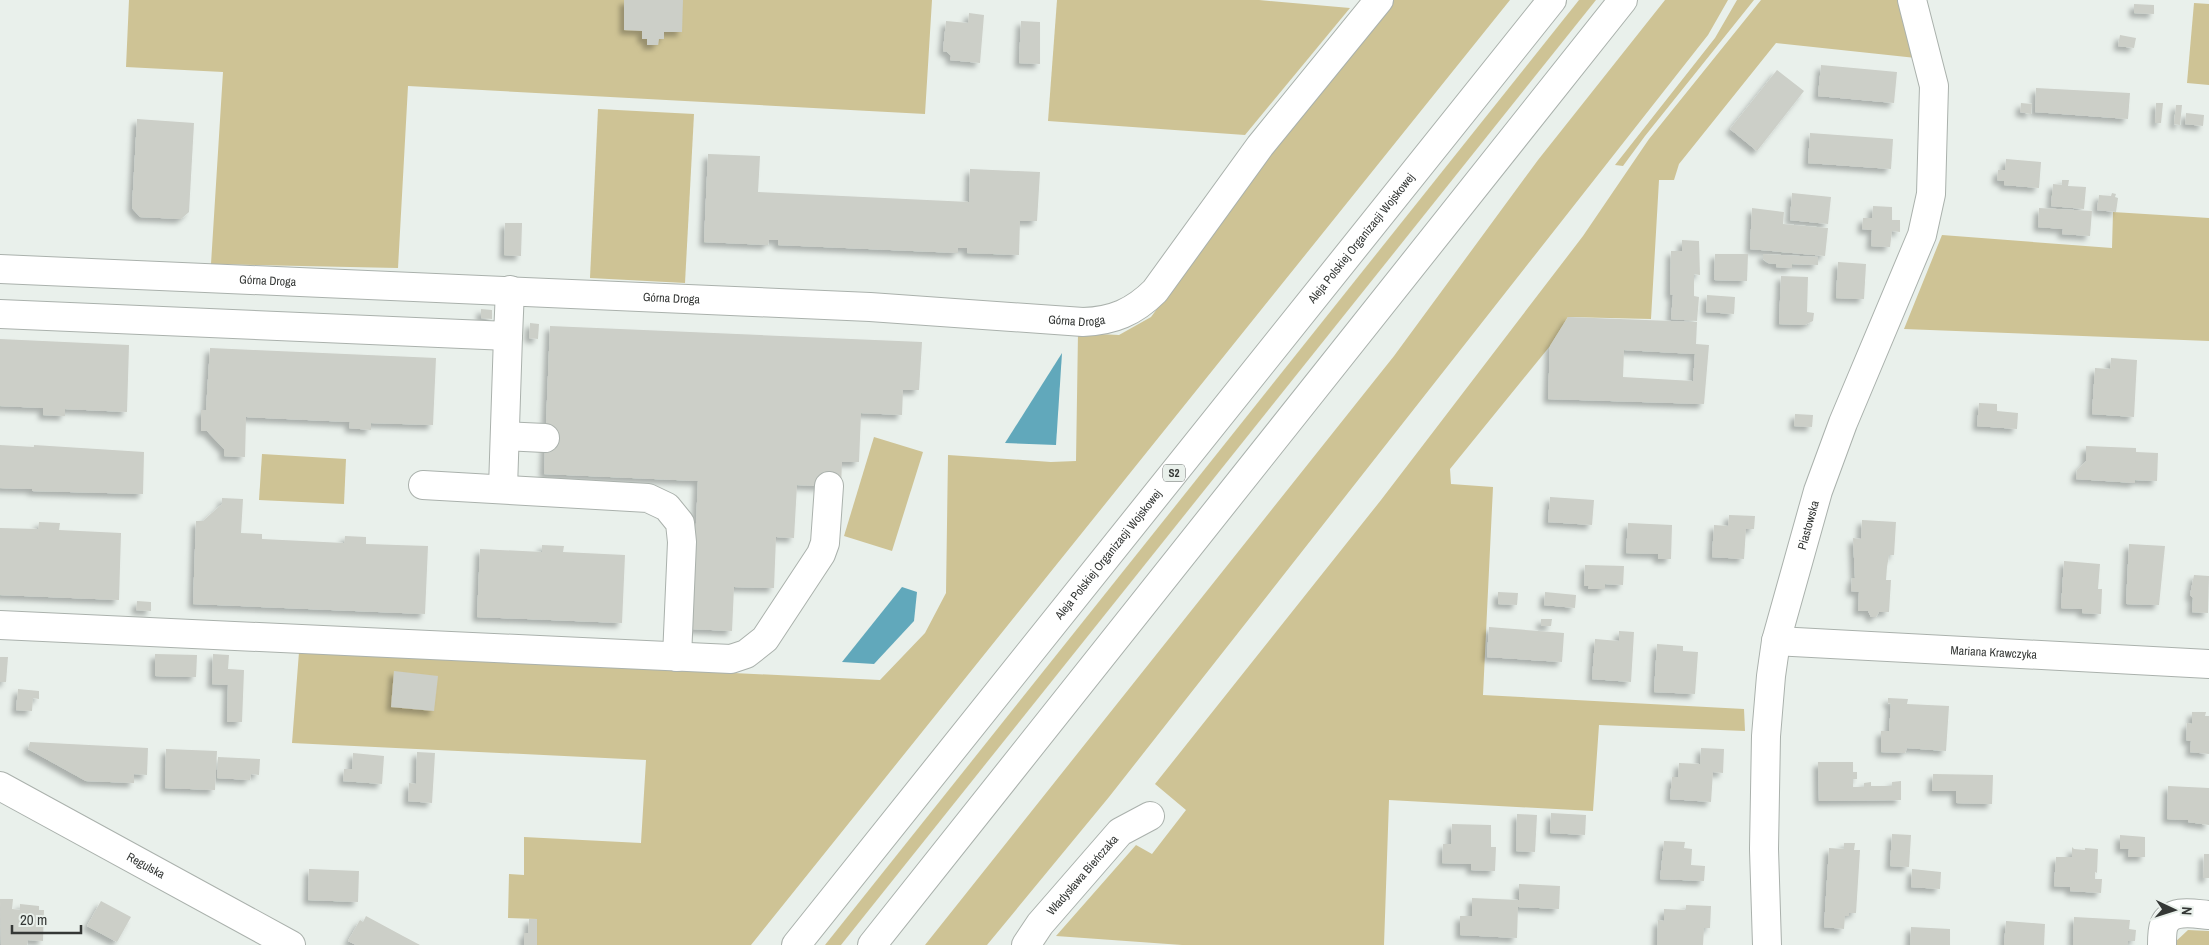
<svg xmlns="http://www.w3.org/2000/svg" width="2209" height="945" font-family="'Archivo Narrow',sans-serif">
  <defs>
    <filter id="shadow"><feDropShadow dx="-4.5" dy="4.5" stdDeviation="2.5" flood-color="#0004"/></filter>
  </defs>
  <rect width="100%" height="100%" fill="#e9f0eb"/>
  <g fill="#cec395">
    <path d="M129,0H932L925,114L408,86L398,268L211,264L223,72L126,67Z"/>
    <path d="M1057,0H1259L1350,8L1245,135L1048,121Z"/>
    <path d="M1390,0H1510L751,945H537V919L508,918L509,874L524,875V837L641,843L646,760L292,743L299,652L880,680L925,633L946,593L948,455L1051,462L1076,461L1078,333L1119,335L1151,317L1309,103Z"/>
    <path d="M1579,0H1596L841,945H825Z"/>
    <path d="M1665,0H1728L1708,35L1109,797L987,945H925L1394,356L1538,160Z"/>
    <path d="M1737,0H1754L1645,136L1623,166L1615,165L1715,38Z"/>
    <path d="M1761,0H1899L1916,58L1776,43L1679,164L1674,180H1659L1651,319L1568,317L1550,346L1450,469L1451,484L1493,487L1483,695L1744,709L1745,731L1599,725L1593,811L1389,800L1384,945H1182L1056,936L1136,845L1152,854L1186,810L1155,784L1381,500L1583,236L1649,139Z"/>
    <path d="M2194,3L2209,4V85L2187,83Z"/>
    <path d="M598,109L694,114L685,283L590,278Z"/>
    <path d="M2113,212L2209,218V341L1904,329L1942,235L2112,248Z"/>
    <path d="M874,437L923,452L892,551L844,536Z"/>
    <path d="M262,454L346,459L344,504L259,500Z"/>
    <path d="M2188,930L2209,931V945H2172Z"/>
  </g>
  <g fill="#61a8bb">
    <path d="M1062,353L1056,445L1005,443Z"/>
    <path d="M902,587L917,592L914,621L874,664L842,662Z"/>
  </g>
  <g fill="#cccfc8" fill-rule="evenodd" filter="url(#shadow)">
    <path d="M624,0H683L682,32H664V39H659L658,45H647V39H642V31L624,30Z"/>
    <path d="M2134,4L2154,5V14L2134,13Z"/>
    <path d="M969,13L984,15L980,63L950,60L951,56L947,52L943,51L946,21L968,23Z"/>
    <path d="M1021,21L1040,22V64L1019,63Z"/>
    <path d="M2120,35L2136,38L2134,48L2118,46Z"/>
    <path d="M1821,65L1897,72L1894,103L1818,96Z"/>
    <path d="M1777,70L1804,91L1757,151L1730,129Z"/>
    <path d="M2036,88L2130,93L2128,119L2035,112Z"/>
    <path d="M2021,103L2032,104L2031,114L2020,112Z"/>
    <path d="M2156,103H2163L2161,123H2155Z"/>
    <path d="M2176,105H2182L2180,125L2174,124Z"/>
    <path d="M2186,113L2204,115L2203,126L2185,124Z"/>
    <path d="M137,119L194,123L189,212L181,219L140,217L132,208Z"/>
    <path d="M1810,133L1893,139L1891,169L1808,163Z"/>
    <path d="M708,154L760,156L758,192L969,202L970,169L1040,172L1037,221H1020L1019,255L967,253V248H958V253L778,245V240H769L768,245L704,242Z"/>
    <path d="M2006,159L2041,162L2039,188L2004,185V181L1997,180L1998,170H2005Z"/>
    <path d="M2062,180H2069L2068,186L2086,187L2084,209L2051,206L2053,184L2062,185Z"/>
    <path d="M1792,193L1831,197L1828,224L1790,220Z"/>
    <path d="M2112,193L2116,194L2115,197L2118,198L2116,212L2097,210L2099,195L2111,196Z"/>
    <path d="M1873,206L1892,207V220H1900V232L1892,231L1890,247L1871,246L1872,230L1862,229L1863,218H1872Z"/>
    <path d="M1752,208L1784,212L1783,224L1828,228L1825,256L1750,249Z"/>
    <path d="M2039,208L2092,211L2090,236L2062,234L2063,229L2038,227Z"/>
    <path d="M505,223H522L521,256L504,255Z"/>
    <path d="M1682,240L1699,241L1700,275L1694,274V296L1699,297L1697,321L1671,319L1673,295L1670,294L1671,251H1682Z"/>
    <path d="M1715,254H1748L1747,281L1714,280Z"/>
    <path d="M1763,254L1818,257V265L1792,264V268L1776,267V264L1768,263L1763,259Z"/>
    <path d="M1838,262L1866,264L1864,299L1836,298Z"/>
    <path d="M1781,276L1808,277L1807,312L1814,313L1813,321L1805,325L1779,324Z"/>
    <path d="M1707,295L1735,297L1734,314L1706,312Z"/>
    <path d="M481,309L492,310V319L481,318Z"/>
    <path d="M1568,317L1697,322L1696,344L1709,345L1704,404L1548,399L1550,346ZM1624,350L1695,354L1693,381L1623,377Z"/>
    <path d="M530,323L539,324L538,339L529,338Z"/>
    <path d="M550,326L922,342L919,390H903L902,415L861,413L859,462H842L841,487L797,485L794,538L776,537L774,588L734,587L732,631L691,629L698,481L544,474Z"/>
    <path d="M0,339L129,345L127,412L65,409V416L43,415V408L0,406Z"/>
    <path d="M210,348L436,358L433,425L371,423V430L349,428L350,422L246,417L245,457L224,456V449L207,431H201V410H206Z"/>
    <path d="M2111,358L2137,360L2134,417L2092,414L2095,368L2110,369Z"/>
    <path d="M1979,403L1997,404V411L2018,413L2017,429L1977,426Z"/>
    <path d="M1795,414L1813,415L1812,427L1794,426Z"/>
    <path d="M0,445L34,447V445L144,452L143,494L32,491V489L0,488Z"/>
    <path d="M2086,446L2136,448V452L2158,453L2157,481L2135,480V483L2076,479L2077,470L2086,461Z"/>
    <path d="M1550,497L1594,500L1592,525L1548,522Z"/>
    <path d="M222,498L243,499L241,533L262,534V539L344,543L345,536L366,537V544L428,546L425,614L193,604L196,521H203L222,504Z"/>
    <path d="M1729,515L1755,516L1754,529H1746L1744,559L1712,557L1714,525L1728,526Z"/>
    <path d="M1862,520L1896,522L1894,555H1889L1887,567L1886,580H1891L1889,612H1879L1876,617H1871L1868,611H1858L1859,592L1851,591L1852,578H1855L1853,538L1861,539Z"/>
    <path d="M39,522L60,523L59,530L121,533L119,600L0,595V528L38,529Z"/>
    <path d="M1628,523L1672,525L1671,559H1658V554L1626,553Z"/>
    <path d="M2129,544L2165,546L2159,605L2126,604Z"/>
    <path d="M542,545L564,546L563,552L625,555L622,623L477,617L480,549L542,552Z"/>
    <path d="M2064,561L2100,564L2098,589H2102L2101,614L2082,613V609L2061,608Z"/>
    <path d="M1585,565L1624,566L1623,585L1605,584V589H1588L1589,586H1584Z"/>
    <path d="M2194,575L2209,576L2208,613L2192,612L2193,598L2190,595Z"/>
    <path d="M1498,592L1518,593L1517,605L1498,604Z"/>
    <path d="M1545,592L1576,595L1575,608L1544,605Z"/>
    <path d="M137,601L151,602V611L136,610Z"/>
    <path d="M1541,619H1552L1551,626H1541Z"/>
    <path d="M1489,627L1564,633L1562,662L1487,657Z"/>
    <path d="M1619,631L1634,632L1631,682L1592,679L1595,639L1619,641Z"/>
    <path d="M1657,644L1683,646V651L1698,652L1695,694L1654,692Z"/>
    <path d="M155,654L197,655L196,677L155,676Z"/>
    <path d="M213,654L229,655L228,669L244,670L242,722H227L228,685L212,684Z"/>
    <path d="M0,657H8L6,682H0Z"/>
    <path d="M394,671L438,676L434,711L391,707Z"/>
    <path d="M18,689L39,691V699L33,698L32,711L16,710Z"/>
    <path d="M1888,698L1908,699L1907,704L1949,706L1946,751L1907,748L1905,753L1881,752V731H1889L1891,704L1888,703Z"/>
    <path d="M2192,712H2206L2205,716H2209V754L2190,752L2191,741L2186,740L2187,723L2192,724Z"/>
    <path d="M30,742L148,748L147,775L134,774V783L86,781L28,749Z"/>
    <path d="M1701,748L1724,749L1723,773L1713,772L1711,802L1670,799L1672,777H1678L1679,763L1700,764Z"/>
    <path d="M166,749L217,751L215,790L165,788Z"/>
    <path d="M417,752L435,753L432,803L408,801L409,783L416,784Z"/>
    <path d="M353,753L384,756L382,784L343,781L344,769H352Z"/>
    <path d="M218,757L260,759L259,775L251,774L250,780L217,778Z"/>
    <path d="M1818,762H1853V772H1857V779H1853V787H1864V783L1871,782V786H1892V782L1901,781V800L1819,801Z"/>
    <path d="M1933,774L1993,775L1992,804L1956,803V791H1932Z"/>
    <path d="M2168,786L2209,788V825L2188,822V820L2167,819Z"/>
    <path d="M1551,813L1586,815L1585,835L1550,833Z"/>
    <path d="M1517,814L1537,815L1535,852L1516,851Z"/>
    <path d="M1452,824L1491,825V847H1496L1495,871L1471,870V864L1442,863L1443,844H1451Z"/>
    <path d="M1892,834L1911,835L1909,867L1890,866Z"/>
    <path d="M2120,835L2145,837V857H2128L2129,849H2120Z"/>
    <path d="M1664,841L1685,842L1684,848L1692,849L1691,865L1705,866L1704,881L1660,879Z"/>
    <path d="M1844,843H1855L1854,850H1860L1856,913H1849V916H1845L1844,929L1824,927L1829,848L1844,849Z"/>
    <path d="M2072,847L2074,849L2085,850V848L2098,849L2097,873L2095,872V879H2102L2101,893L2070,891V887L2054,886L2056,857H2072Z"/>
    <path d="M2204,854H2209V878H2203Z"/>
    <path d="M309,869L359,871L358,902L308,900Z"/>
    <path d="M1912,869L1941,872L1940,889L1911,887Z"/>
    <path d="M1519,884L1560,886L1559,909L1518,907L1517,938L1460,935V916H1472V898L1519,900Z"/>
    <path d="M0,899H13L12,909L20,910V904L39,906V910H44L43,941L28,940L27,945H1Z"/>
    <path d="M101,901L131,917L117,942L87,926Z"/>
    <path d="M1686,905L1711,906L1710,928H1704L1703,945H1657L1658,920L1664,921V909L1686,910Z"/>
    <path d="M366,916L403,936L420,945H356L348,941L360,920L363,922Z"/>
    <path d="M2074,917L2130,920L2129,929L2136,930L2135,941H2128V945H2073Z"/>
    <path d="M529,919H537V945H524V933H528Z"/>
    <path d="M2006,921L2045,924L2044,945H2004Z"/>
    <path d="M1911,927L1950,929V945H1910Z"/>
  </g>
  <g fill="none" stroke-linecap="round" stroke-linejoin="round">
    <g stroke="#aab1ac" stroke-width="30">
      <g id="minor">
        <path id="s1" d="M0,269L870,307L1083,322C1113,321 1134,312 1155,291L1260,146L1379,0"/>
        <path d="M0,314L508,336L510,290"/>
        <path d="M505,436L545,438"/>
        <path d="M423,485L648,498L667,507L680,523L682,542L677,657"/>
        <path d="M503,488L508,336"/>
        <path d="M0,625L731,659L746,654L765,639L821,554L825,543L829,486"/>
        <path id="s2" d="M1776,641L2209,664"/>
        <path id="s3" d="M1026,945L1040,924L1120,832L1150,816"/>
        <path id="s4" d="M1767,945L1764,849L1766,736L1771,676L1776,641L1818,491L1843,423L1922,235L1931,194L1934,86L1912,0"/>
        <path d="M2162,945C2162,939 2162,930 2164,925C2171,908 2195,914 2209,915"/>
      </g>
    </g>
    <g stroke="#aab1ac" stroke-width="30">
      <g id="tertiary">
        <path id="s5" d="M0,786L291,945"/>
      </g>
    </g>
    <g stroke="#aab1ac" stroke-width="30">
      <g id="motorway">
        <path id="s6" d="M796,945L1552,0"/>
        <path d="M872,945L1623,0"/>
      </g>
    </g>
    <use href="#minor" stroke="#fff" stroke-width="28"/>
    <use href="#tertiary" stroke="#fff" stroke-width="28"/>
    <use href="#motorway" stroke="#fff" stroke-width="28"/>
  </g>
  <g text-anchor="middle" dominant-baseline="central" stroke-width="4" stroke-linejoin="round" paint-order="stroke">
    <rect fill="#e9f0eb" stroke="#6a6e6c" stroke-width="1" x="1163" y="464.5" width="22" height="17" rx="4"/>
    <g font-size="11" font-weight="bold" fill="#343735">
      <text x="1174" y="473">S2</text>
    </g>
    <g font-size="12" fill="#343735" stroke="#e9f0eb">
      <text stroke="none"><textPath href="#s6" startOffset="905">Aleja Polskiej Organizacji Wojskowej</textPath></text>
      <text stroke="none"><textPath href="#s1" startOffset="268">Górna Droga</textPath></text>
      <text stroke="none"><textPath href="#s1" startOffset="672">Górna Droga</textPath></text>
      <text stroke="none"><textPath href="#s1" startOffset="1078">Górna Droga</textPath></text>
      <text stroke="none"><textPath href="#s4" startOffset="425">Piastowska</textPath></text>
      <text stroke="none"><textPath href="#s6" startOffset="500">Aleja Polskiej Organizacji Wojskowej</textPath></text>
      <text stroke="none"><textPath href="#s2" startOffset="218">Mariana Krawczyka</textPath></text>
      <text stroke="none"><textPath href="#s5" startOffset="166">Regulska</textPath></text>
      <text stroke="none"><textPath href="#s3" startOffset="90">Władysława Bieńczaka</textPath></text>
    </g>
  </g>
  <g transform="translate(2174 910) rotate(94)" stroke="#e9f0eb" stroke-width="4" paint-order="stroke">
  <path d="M0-4L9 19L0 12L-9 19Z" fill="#343735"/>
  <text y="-8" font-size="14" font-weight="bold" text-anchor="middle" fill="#343735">N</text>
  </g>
  <path d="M12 925v8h69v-8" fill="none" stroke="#343735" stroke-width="2.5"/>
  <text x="20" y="925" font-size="15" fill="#343735" stroke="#e9f0eb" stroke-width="4" paint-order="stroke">20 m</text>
</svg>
